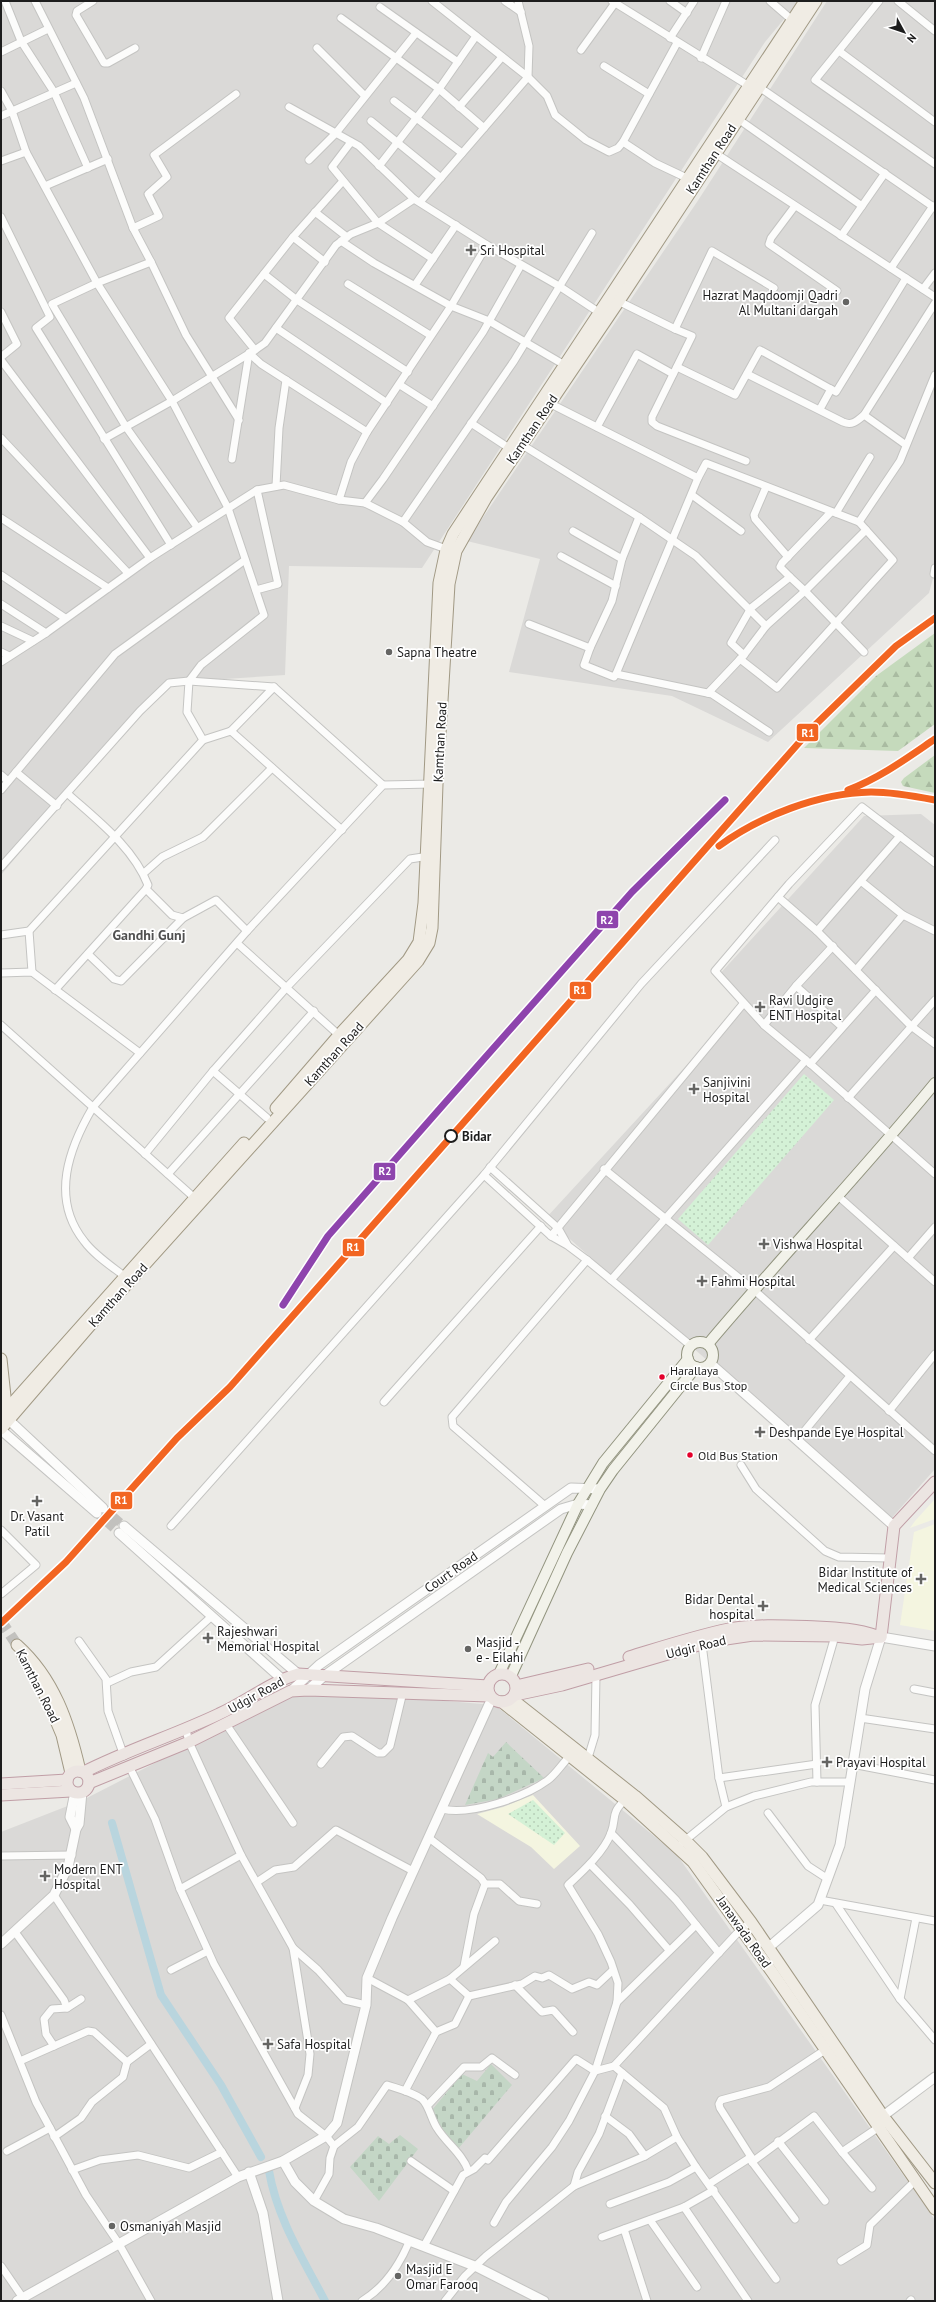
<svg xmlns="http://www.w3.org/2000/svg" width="936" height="2302" font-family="'PT Sans',sans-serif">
  <defs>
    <pattern id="forest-firs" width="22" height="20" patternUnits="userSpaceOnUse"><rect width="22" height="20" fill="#c5dabc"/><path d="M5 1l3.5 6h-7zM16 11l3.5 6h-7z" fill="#a9bba1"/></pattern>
    <pattern id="cemetery-stones" width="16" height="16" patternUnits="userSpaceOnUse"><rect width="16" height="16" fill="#c4d6c6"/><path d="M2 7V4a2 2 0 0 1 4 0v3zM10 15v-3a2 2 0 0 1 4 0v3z" fill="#a8b7aa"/></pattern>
    <pattern id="park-dots" width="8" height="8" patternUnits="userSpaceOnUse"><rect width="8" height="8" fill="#d4f1d6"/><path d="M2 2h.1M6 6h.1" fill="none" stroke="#b6ceb7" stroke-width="1.8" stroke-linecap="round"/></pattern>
  </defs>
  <rect width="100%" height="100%" fill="#ebeae6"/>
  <g fill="#dad9d7">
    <path d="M1,1H799L765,42L422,568L289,566L285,675L163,683L1,875Z"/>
    <path d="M827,1H935V571L929,593L768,742L672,696L509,672L540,559L467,541L697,202Z"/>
    <path d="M921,814L935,825V1469L889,1521L546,1218L743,1004L717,977L864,816Z"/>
    <path d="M299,1689L495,1705L677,1855L935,2220V2301H1V1832L83,1800Z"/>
  </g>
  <g fill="#f4f5e0">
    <path d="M935,1499V1519L910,1528L915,1521Z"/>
    <path d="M935,1524V1631L900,1625L914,1532Z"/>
    <path d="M533,1795L580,1846L554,1869L531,1847L477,1814L503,1807Z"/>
  </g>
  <g fill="url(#forest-firs)">
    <path d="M935,633V724L898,751L804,748L876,676Z"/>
    <path d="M935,755V793L903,786L901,782L904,778Z"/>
  </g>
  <g fill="url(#cemetery-stones)">
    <path d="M506,1742L544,1778L498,1799L465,1805L488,1753L493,1757Z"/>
    <path d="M491,2064L512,2085L458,2149L440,2128L432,2110L462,2074L477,2081Z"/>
    <path d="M400,2135L418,2149L379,2201L350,2167L378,2136L389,2144Z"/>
  </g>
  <g fill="url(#park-dots)">
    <path d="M804,1074L834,1100L708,1245L678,1219Z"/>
    <path d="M533,1800L565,1833L554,1845L508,1814Z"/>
  </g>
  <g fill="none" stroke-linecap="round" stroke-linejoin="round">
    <g stroke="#b9d5de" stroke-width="8">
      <path d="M112,1823L161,1995L221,2085L261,2157"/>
      <path d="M269,2171C277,2218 303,2259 325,2301"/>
    </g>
    <g stroke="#c2c1be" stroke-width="9" stroke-dasharray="9 4.5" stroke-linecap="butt">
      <path d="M103,1508L124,1526"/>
      <path d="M97,1513L119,1533"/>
    </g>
    <path stroke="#c2c1be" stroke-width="11" stroke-dasharray="11 5.5" stroke-linecap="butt" d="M1,1621L17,1645"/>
    <g stroke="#c4c4c2" stroke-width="9">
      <g id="minor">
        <path d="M5,1L21,41L54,92L88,168"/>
        <path d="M35,1L84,98L133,228L151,262L97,283L52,304L126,427L197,527"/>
        <path d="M93,1L77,11L76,15L104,63H108L135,48"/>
        <path d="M505,1L521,12"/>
        <path d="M518,1L529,46L528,77L547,96L555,115L586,140L609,152L618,148L623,142L677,43"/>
        <path d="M612,1L749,86"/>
        <path d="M670,1L687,13"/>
        <path d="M770,1L792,20"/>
        <path d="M879,1L815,80L935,164"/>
        <path d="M898,1L935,31"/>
        <path d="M380,7L458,62"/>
        <path d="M341,18L439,89L484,128"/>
        <path d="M670,38L694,1"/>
        <path d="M317,48L365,96"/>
        <path d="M581,50L615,3"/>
        <path d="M839,51L935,122"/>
        <path d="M1,52L48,29"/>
        <path d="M701,58L726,1"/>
        <path d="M604,66L649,94"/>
        <path d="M759,87L935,208"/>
        <path d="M1,91L12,111L26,152L97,283L172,401L228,508L264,615L201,665L189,681L187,712L203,740"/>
        <path d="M394,101L462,153"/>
        <path d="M289,107L359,146L414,199L487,245L559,286L600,313"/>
        <path d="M459,107L502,57"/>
        <path d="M1,116L76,83"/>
        <path d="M738,119L862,206"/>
        <path d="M371,121L441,178"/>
        <path d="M351,142L332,167L378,223L433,259"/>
        <path d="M623,142L655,163L691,180"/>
        <path d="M715,153L935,297"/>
        <path d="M309,160L336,133L416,33"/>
        <path d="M1,161L26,152"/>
        <path d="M379,166L439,89L476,36"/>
        <path d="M45,186L108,159"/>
        <path d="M420,202L528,77L432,1"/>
        <path d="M795,206L771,238L769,244L837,291"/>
        <path d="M315,212L347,237"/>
        <path d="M1,217L50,317L36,328L171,545"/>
        <path d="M133,228L159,216L148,194L167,177L154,155L236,94"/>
        <path d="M841,236L885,173"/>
        <path d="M293,237L343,181"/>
        <path d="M341,241L374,263L451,306L489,321L568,367"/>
        <path d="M151,262L186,335L239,420"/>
        <path d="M891,268L933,206"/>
        <path d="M264,274L297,300L408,372"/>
        <path d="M348,284L430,335"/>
        <path d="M415,285L456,225"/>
        <path d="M923,289L935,273"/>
        <path d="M618,301L675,329L712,251L774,288"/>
        <path d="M1,312L17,344L1,357"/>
        <path d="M276,328L387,403"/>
        <path d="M675,329L692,336L652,417V422L657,426L746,461"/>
        <path d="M255,350L229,318L293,237L325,262"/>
        <path d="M249,353L261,364L367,432"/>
        <path d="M1,360L150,558"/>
        <path d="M677,367L735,395L760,350L836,392L906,278"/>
        <path d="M747,374L843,422C852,426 857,421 864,415L935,303"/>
        <path d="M400,385L433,406"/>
        <path d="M549,403L698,478L706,463L859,522L900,461L935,375"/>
        <path d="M820,409L831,389"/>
        <path d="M864,415L906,445"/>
        <path d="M471,423L509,448"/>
        <path d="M597,427L637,354L673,374"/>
        <path d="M1,438L128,573"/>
        <path d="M104,439L172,401L255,350L265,343L336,245L351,234L378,223L414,199"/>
        <path d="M519,443L639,517L696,556L766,626"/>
        <path d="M232,459L249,353"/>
        <path d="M276,486L279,428L286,380"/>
        <path d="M766,487L754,515L755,519L788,557"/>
        <path d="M692,495L741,531"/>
        <path d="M339,500L351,462L367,432L451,306L487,245"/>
        <path d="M365,503L383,479L483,332L521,265"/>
        <path d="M836,513L870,457"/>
        <path d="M1,518L108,588"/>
        <path d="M403,522L514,361L592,233"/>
        <path d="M573,531L622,559"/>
        <path d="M561,556L616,586"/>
        <path d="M934,574L935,568"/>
        <path d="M1,575L65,618"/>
        <path d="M790,577L780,567L782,563L831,512"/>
        <path d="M256,590L278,584L257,490"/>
        <path d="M1,604L46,633"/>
        <path d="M529,624L590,648L584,665L614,677L616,674L712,694L769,732"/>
        <path d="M1,626L33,641"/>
        <path d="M590,648L612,601L622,559L639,517"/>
        <path d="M1,652L9,656"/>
        <path d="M744,655L731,643L751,608L790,577L805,591L864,652"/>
        <path d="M740,659L777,688L893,560L859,522"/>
        <path d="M1,662L46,633L150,558L257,490L284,485L339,500L365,503L403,522L427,542L449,550"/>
        <path d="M616,674L698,478"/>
        <path d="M708,693L744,655L766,626L805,591L866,530"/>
        <path d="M231,731L274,687"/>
        <path d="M16,772L57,806"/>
        <path d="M1,775L8,781"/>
        <path d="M1,790L115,654L245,560"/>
        <path d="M68,794C97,820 133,847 148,885L146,889L172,915L183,918L216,900L247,931"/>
        <path d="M935,863L862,807L789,884L715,971L764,1025L806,1060L935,1174"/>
        <path d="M1,867L140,711L169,683L189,681L274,687L383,785"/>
        <path d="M144,873L162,857L203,837L272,768"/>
        <path d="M862,882L903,915L935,931"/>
        <path d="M778,897L817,931L911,1026L935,1044"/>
        <path d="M29,931L32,972"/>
        <path d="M817,931L900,836"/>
        <path d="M1,935L29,931L203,740L231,731L342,830"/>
        <path d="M238,944L341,1037"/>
        <path d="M88,954L114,979L121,981L183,918"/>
        <path d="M856,970L903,915"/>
        <path d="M1,973L32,972L140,1053"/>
        <path d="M796,986L842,1027"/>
        <path d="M55,990L146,889"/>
        <path d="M1,1025L198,1201"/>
        <path d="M764,1025L796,986L833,946"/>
        <path d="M810,1064L876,990"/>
        <path d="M213,1071L267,1118"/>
        <path d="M848,1098L935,1000"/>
        <path d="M145,1154L213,1071L287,987L410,859L429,856"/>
        <path d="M490,1167L558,1228L567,1244"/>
        <path d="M604,1169L754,1290L935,1451"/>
        <path d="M168,1174L314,1011"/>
        <path d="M484,1175L551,1236L567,1245L587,1260L690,1345"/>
        <path d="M838,1196L935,1282"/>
        <path d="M551,1236L743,1004"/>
        <path d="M908,1258L935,1227"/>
        <path d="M128,1279C113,1267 95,1256 84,1241C50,1198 69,1148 93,1107L247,931L383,785L433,784"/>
        <path d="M611,1280L806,1060"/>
        <path d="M809,1340L894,1246"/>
        <path d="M384,1402L541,1226"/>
        <path d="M889,1411L935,1354"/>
        <path d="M797,1440L850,1376"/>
        <path d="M741,1465L756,1489L825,1551L839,1557L889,1558"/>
        <path d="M545,1506L453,1426L452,1417L587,1260"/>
        <path d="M171,1526L484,1175L641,984L775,840"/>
        <path d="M1,1530L36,1565L1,1594"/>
        <path d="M79,1641L106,1679L108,1711L124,1756"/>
        <path d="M702,1644L719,1778L726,1807"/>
        <path d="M107,1683L131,1672L156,1667L212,1616"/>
        <path d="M914,1689L935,1693"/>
        <path d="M860,1718L935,1729"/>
        <path d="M226,1724L293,1823"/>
        <path d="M186,1730L189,1742L241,1855L293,1948L318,1970L345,2000L366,2005"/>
        <path d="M588,1758L595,1735L596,1675"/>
        <path d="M321,1764L343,1737L352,1736L378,1753H383L390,1746L403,1692"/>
        <path d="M852,1764L935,1780"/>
        <path d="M129,1766L155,1819L180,1889L214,1964L298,2114L326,2136L334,2146"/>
        <path d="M719,1778L817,1764"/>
        <path d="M817,1782L815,1705L835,1636"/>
        <path d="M442,1809C470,1816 525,1797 548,1780C556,1774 562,1764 569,1757"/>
        <path d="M768,1813L808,1866L828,1879"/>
        <path d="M611,1833L676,1900L719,1953"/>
        <path d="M429,1838L481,1878L485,1884L474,1914L464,1966"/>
        <path d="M682,1843L726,1807L754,1796L811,1782H849"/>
        <path d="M1,1856L72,1855"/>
        <path d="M590,1864L630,1905L669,1950"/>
        <path d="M257,1882L275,1870L294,1867L336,1830L413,1871"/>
        <path d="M485,1884H500L519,1901L537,1904"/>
        <path d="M180,1889L241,1855"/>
        <path d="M54,1895L238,2177"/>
        <path d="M820,1900L935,1921"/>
        <path d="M836,1904L900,1999L935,2040"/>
        <path d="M751,1922L741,1929L614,2066L664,2108L677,2137L696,2167L776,2279"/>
        <path d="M15,1932L64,2000L67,2008"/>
        <path d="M293,1948L310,2054L308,2075L295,2108"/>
        <path d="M171,1970L208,1951"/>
        <path d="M367,1978L408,2000L450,1979L495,1941"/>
        <path d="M450,1979L469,1996L522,1984L535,1976L542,1978L549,1975L572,1989L589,1982L597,1985L613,1970"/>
        <path d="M515,1985L542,2012L553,2010L555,2012L573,2032"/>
        <path d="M900,1999L916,1918"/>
        <path d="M408,2000L436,2032"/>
        <path d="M617,2002L696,1925"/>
        <path d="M1,2015L36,2102L86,2195L119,2244L151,2301"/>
        <path d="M54,2046L46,2034L44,2019L52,2009L67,2008L81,1999"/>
        <path d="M20,2061L88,2031L94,2032L127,2062"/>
        <path d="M405,2091L436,2032L455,2024L469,1996"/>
        <path d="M428,2105L464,2067H481L492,2058L515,2075"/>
        <path d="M605,2116L629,2134L645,2156"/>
        <path d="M54,2137L81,2118L92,2102L123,2077L127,2062L151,2044"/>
        <path d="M778,2141L825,2201"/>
        <path d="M7,2151L50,2128"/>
        <path d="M842,2152L872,2188"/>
        <path d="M751,2157L720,2108L719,2104L721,2100L769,2087L825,2050"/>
        <path d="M411,2161L454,2191"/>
        <path d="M752,2162L795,2219"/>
        <path d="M72,2170L100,2160L138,2155L189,2168L222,2152"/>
        <path d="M709,2184L751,2157L752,2162L814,2116L842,2152L882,2125"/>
        <path d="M574,2186L578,2172L599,2134L622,2073"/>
        <path d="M314,2201L329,2174L330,2158L334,2146L358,2127L387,2085C399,2089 412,2092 422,2099C429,2105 431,2119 437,2128C446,2143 462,2153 468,2170"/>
        <path d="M610,2204L669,2182L696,2167"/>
        <path d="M684,2207L748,2301"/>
        <path d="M650,2220L697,2287"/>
        <path d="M494,2223L506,2202L552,2147L569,2121L595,2071L617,2002L618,1983L611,1962L598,1934L568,1885C583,1871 604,1852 611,1833C617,1817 610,1814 625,1800"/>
        <path d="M624,2229L647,2301"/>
        <path d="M602,2237L684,2207L714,2190"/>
        <path d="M424,2246L463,2175L474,2169L485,2158L488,2160L576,2059L595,2071L614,2066"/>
        <path d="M841,2261L867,2245L870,2225L915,2181"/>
        <path d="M1,2266L23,2298"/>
        <path d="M362,2301C385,2287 399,2266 409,2242"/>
        <path d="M445,2301L465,2276L486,2256L574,2186L645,2156L677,2137"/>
        <path d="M910,2301L911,2300"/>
      </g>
    </g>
    <g stroke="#c4c4c2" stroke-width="11">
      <g id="tertiary">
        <path d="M710,1363L894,1526"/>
        <path d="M10,1421L103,1508"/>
        <path d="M1,1430L97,1513"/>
        <path d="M124,1526L298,1674"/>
        <path d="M119,1533L283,1680"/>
        <path d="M308,1690L324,1676L561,1509L578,1504L592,1505"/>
        <path d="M291,1691L319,1665L571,1488L600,1489"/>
        <path d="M75,1792L70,1817L76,1829"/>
        <path d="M1,1944L54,1895L68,1867L76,1829L79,1824L82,1792"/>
        <path d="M768,1948L818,1905L840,1845L865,1689L881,1637L935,1646"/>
        <path d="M883,2116L935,2077"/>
        <path d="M283,2161L295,2182L314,2201L344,2219L376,2228L477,2267L544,2301"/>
        <path d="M249,2172L263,2213L278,2301"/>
        <path d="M17,2301L238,2177L283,2161L326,2136L337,2123L366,2005L367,1978L392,1918L492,1698"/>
      </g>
    </g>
    <g stroke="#92947f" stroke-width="12">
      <g id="secondary">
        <circle cx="700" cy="1355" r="13"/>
        <path d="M708,1344C782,1256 862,1172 935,1083"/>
        <path d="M499,1674L578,1504L603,1463L688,1359"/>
        <path d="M511,1676L567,1553L600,1489L613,1470L696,1367"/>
      </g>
    </g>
    <g stroke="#a19984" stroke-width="13">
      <g id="primary">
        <path d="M276,1108L339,1035L408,960L419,942L424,903L439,583L446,550L453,534L805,1"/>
        <path d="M1,1359L7,1415"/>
        <path d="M1,1416L244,1143"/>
        <path d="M1,1429L94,1321L418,961L429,943L432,928L437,784L449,584L456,551L486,498L619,301L816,1"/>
        <path d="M17,1645C54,1678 69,1723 80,1771"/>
        <path d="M23,1656L46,1697L62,1735L71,1773"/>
        <path d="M512,1699L635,1796L685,1840L702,1857L751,1922L883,2116L935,2183"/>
        <path d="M502,1702L625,1800L693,1862L772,1972L935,2209"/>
      </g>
    </g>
    <g stroke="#c09ea6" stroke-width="13">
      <g id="trunk">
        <path d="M881,1637L894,1526L935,1482"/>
        <path d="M629,1657C662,1647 695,1636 729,1629C758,1624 788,1626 817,1627C838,1628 857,1629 877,1636"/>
        <circle cx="502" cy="1688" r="14"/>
        <path d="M516,1686L588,1669"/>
        <path d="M515,1695L562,1685L702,1644L726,1639L753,1635L835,1636L862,1639L881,1637"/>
        <circle cx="78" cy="1782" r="11"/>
        <path d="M84,1772C127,1750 175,1735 219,1714C246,1702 270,1682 298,1674L488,1686"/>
        <path d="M89,1783L189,1742L291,1691L308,1690L489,1696"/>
        <path d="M1,1784L67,1780"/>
        <path d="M1,1795L71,1791"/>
      </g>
    </g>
    <use href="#minor" stroke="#fcfcfb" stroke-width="7"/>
    <use href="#tertiary" stroke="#fcfcfb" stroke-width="9"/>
    <use href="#secondary" stroke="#f2f2ea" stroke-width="10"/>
    <use href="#primary" stroke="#f0ece4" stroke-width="11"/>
    <use href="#trunk" stroke="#ece5e2" stroke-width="11"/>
    <g stroke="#fff" stroke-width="10">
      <g id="rail-1">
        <path d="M848,790C880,778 907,758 935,739"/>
        <path d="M719,846C760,816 819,793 871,792C892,792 914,796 935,800"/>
        <path d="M1,1623L66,1562L177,1438L230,1387L812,728L896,646L935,618"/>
      </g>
    </g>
    <g stroke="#fff" stroke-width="10">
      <path id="rail-2" d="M283,1305L328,1236L444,1104L632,892L725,800"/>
    </g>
    <use href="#rail-1" stroke="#f26522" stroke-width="7"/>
    <use href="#rail-2" stroke="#8e44ad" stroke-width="7"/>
  </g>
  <g fill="#656563" stroke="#fff" stroke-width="1.5">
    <path d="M469 244h4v4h4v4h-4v4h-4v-4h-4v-4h4z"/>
    <circle cx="846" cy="302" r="4"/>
    <circle cx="389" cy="652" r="4"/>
    <path d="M758 1001h4v4h4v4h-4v4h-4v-4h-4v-4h4z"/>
    <path d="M692 1083h4v4h4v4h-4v4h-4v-4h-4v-4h4z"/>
    <path d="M762 1238h4v4h4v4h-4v4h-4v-4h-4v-4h4z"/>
    <path d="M700 1275h4v4h4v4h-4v4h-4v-4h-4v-4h4z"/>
    <path d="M758 1426h4v4h4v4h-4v4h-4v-4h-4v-4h4z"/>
    <path d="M35 1495h4v4h4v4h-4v4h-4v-4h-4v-4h4z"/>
    <path d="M919 1573h4v4h4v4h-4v4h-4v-4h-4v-4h4z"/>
    <path d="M761 1600h4v4h4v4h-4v4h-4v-4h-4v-4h4z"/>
    <path d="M206 1632h4v4h4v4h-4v4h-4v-4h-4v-4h4z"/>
    <circle cx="468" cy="1649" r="4"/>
    <path d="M825 1756h4v4h4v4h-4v4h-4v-4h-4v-4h4z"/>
    <path d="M43 1870h4v4h4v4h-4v4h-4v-4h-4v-4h4z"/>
    <path d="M266 2038h4v4h4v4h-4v4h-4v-4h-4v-4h4z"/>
    <circle cx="112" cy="2226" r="4"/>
    <circle cx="398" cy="2276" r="4"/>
  </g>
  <circle fill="#fff" stroke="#1d1d1d" stroke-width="2" cx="451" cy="1136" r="6"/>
  <g fill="#e4002b" stroke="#fff" stroke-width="1.5">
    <circle cx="662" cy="1377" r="3.5"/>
    <circle cx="690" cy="1455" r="3.5"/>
  </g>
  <g text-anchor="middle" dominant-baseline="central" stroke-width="3.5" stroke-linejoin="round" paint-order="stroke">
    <g font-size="12" fill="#1d1d1d" stroke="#fff" text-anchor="start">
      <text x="670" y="1370">Harallaya<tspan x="670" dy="15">Circle Bus Stop</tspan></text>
      <text x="698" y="1455">Old Bus Station</text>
    </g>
    <g font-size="13" fill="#1d1d1d" stroke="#fff">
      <text transform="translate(711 159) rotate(-57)">Kamthan Road</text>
      <text transform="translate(532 429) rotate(-56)">Kamthan Road</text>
      <text transform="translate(440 742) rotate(-87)">Kamthan Road</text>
      <text transform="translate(334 1054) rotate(-48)">Kamthan Road</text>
      <text transform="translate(118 1295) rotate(-48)">Kamthan Road</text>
      <text transform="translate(451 1572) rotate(-35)">Court Road</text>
      <text transform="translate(696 1647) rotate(-14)">Udgir Road</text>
      <text transform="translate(38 1686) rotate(63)">Kamthan Road</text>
      <text transform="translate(256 1695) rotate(-29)">Udgir Road</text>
      <text transform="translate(744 1932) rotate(55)">Janawada Road</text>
    </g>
    <g font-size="13" fill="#1d1d1d" stroke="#fff" text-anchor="start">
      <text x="480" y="250">Sri Hospital</text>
      <text x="838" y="295" text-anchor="end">Hazrat Maqdoomji Qadri<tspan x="838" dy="15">Al Multani dargah</tspan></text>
      <text x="397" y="652">Sapna Theatre</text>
      <text x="769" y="1000">Ravi Udgire<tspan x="769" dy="15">ENT Hospital</tspan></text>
      <text x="703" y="1082">Sanjivini<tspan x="703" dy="15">Hospital</tspan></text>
      <text x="773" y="1244">Vishwa Hospital</text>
      <text x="711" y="1281">Fahmi Hospital</text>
      <text x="769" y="1432">Deshpande Eye Hospital</text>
      <text x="37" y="1516" text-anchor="middle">Dr. Vasant<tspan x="37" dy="15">Patil</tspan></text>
      <text x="912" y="1572" text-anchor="end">Bidar Institute of<tspan x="912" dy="15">Medical Sciences</tspan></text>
      <text x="754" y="1599" text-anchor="end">Bidar Dental<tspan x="754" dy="15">hospital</tspan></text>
      <text x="217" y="1631">Rajeshwari<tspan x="217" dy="15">Memorial Hospital</tspan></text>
      <text x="476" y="1642">Masjid -<tspan x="476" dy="15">e - Eilahi</tspan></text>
      <text x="836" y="1762">Prayavi Hospital</text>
      <text x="54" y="1869">Modern ENT<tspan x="54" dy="15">Hospital</tspan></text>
      <text x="277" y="2044">Safa Hospital</text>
      <text x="120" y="2226">Osmaniyah Masjid</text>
      <text x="406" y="2269">Masjid E<tspan x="406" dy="15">Omar Farooq</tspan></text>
    </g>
    <g font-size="13" font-weight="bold" fill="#1d1d1d" stroke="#fff" text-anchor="start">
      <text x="462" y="1136">Bidar</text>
    </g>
    <g font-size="14" font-weight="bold" fill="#505050" stroke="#fff">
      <text x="149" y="935">Gandhi Gunj</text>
    </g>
  </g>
  <g stroke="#fff" stroke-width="1.5">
    <rect x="796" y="723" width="23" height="19" rx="4" fill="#f26522"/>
    <rect x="596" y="910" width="23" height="19" rx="4" fill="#8e44ad"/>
    <rect x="569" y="981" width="23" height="19" rx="4" fill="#f26522"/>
    <rect x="373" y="1162" width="23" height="19" rx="4" fill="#8e44ad"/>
    <rect x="342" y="1238" width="23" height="19" rx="4" fill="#f26522"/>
    <rect x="110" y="1491" width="23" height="19" rx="4" fill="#f26522"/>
  </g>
  <g font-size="11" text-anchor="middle" font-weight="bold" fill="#fff">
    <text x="808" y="737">R1</text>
    <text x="607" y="924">R2</text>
    <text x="580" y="994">R1</text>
    <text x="385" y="1175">R2</text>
    <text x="353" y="1251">R1</text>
    <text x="121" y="1504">R1</text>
  </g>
  <rect width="936" height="2302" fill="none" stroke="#1d1d1d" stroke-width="4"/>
  <g transform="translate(904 32) rotate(130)" stroke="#ffffff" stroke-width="3" paint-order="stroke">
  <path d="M0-3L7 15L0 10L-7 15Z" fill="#1d1d1d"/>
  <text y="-6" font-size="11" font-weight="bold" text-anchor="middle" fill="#1d1d1d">N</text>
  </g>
</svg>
